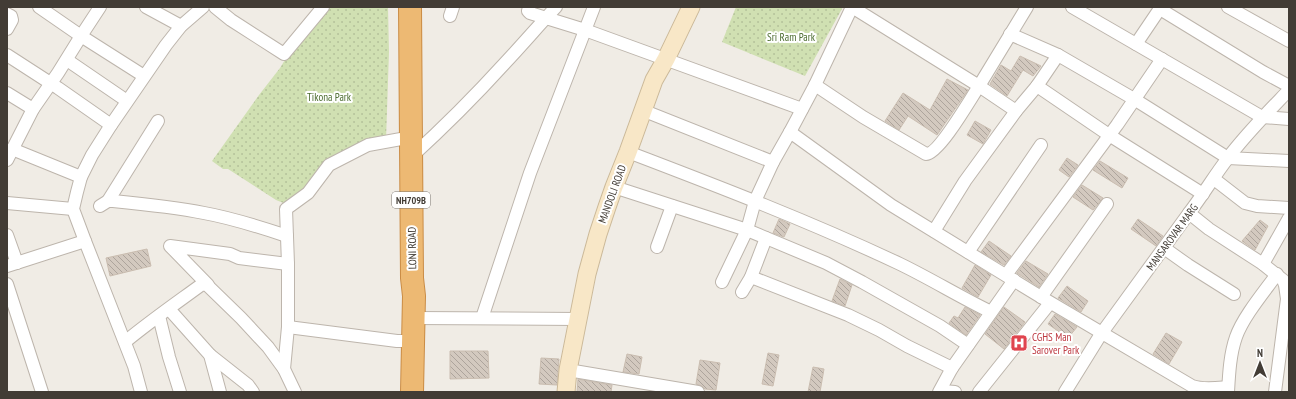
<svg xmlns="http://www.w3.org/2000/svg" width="1296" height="399" font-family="'PT Sans Narrow',sans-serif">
  <defs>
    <pattern id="park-dots" width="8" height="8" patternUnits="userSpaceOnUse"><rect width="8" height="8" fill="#d0e0b2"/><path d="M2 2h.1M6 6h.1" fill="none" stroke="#b4c19a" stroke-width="1.8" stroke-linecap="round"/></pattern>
    <pattern id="building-back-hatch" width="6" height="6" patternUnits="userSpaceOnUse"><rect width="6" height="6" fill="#d3c9bf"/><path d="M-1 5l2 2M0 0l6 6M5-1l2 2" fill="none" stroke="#ada49c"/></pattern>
  </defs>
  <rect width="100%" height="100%" fill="#f0ece5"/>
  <g fill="url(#park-dots)">
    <path d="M327,7H388L389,52L386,140L363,145L311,186L286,204L276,200L228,169H223L212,161L259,95L280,68L294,45Z"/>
    <path d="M736,7H843L805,76L722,42Z"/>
  </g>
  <g fill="url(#building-back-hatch)" stroke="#cabdb0">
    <path d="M1020,56L1041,66L1033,76L1023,70L1007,96L990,84L1001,65L1011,71Z"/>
    <path d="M947,79L968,90L937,135L908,116L899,130L885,121L903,93L930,110Z"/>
    <path d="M975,121L991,130L983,144L967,135Z"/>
    <path d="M1067,158L1078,165L1069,177L1059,170Z"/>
    <path d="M1100,161L1128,178L1122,188L1093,170Z"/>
    <path d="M1082,185L1103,198L1093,210L1073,197Z"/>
    <path d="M779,219L790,224L784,237L773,233Z"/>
    <path d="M1138,219L1163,236L1156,246L1131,229Z"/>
    <path d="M1260,220L1268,226L1255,250L1242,241Z"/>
    <path d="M989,241L1011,256L1004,265L981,252Z"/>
    <path d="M147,249L151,266L110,276L106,258Z"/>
    <path d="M1026,261L1048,274L1039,287L1017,273Z"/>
    <path d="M975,265L991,275L978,297L962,288Z"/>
    <path d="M840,279L852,285L845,306L832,301Z"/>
    <path d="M1067,286L1088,301L1081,312L1058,298Z"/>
    <path d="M965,307L980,315L966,335L949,323L954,316L958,318Z"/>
    <path d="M1004,307L1025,322L1004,349L985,334Z"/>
    <path d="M1055,314L1077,327L1068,338L1048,324Z"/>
    <path d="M1166,333L1182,342L1169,364L1153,354Z"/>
    <path d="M450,351H488L489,378L450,379Z"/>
    <path d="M768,353L779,355L773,386L762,384Z"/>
    <path d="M627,354L642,357L639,374L623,372Z"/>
    <path d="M541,358L559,359L557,385L539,384Z"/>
    <path d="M700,360L720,363L716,390L705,389L702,386L696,384Z"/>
    <path d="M813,367L824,369L820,392H808Z"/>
    <path d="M578,379L612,385L611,392H577Z"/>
  </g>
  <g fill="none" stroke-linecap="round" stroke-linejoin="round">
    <g stroke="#bdb5ac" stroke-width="14">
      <g id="street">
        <path d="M39,7L81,36L144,76"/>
        <path d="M146,7L181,26"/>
        <path d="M215,7L231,20L284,54L323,7"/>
        <path d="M529,7L528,11L530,13L585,30L802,109"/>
        <path d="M852,7L979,86L1027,7"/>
        <path d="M1072,7L1262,117L1289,119"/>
        <path d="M1228,7L1289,41"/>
        <path d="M1160,9L1263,72L1289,86"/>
        <path d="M7,14L11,16L12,20L7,29"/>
        <path d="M450,16L453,7"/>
        <path d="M1010,34L1058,55L1134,99L1228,158L1289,161"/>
        <path d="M1136,44L1161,7"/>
        <path d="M7,55L58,88L111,125L92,155L81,177L77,192L73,209L85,241L134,366L141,392"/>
        <path d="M67,60L127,101"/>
        <path d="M815,85L863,117L926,154C939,154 971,98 979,86L1016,111"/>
        <path d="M1037,86L1109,135L1203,194"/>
        <path d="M7,93L33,109"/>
        <path d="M642,110L773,162L790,132L891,205L1041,297L1192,386C1203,390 1216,388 1228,387"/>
        <path d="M111,125L166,45L181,26L203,7"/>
        <path d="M790,132L815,85L852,7"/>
        <path d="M12,149L81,177"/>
        <path d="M628,152C720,187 811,222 900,264C931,279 960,297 991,312"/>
        <path d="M410,158C443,128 475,96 505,63C522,45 539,25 556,7"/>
        <path d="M7,160L33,109L58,73L81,36L100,7"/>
        <path d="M1214,179L1245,203L1257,206L1289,208"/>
        <path d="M614,187L747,230L826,263L862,282L940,326L968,345"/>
        <path d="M108,201L158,121"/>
        <path d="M7,203L73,209"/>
        <path d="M100,206L108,201H113C144,204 174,207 204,213C232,218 260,227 287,236"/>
        <path d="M1189,213L1209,229L1263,264L1283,280L1285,285L1287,299L1275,392"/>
        <path d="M934,231L965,181L1016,111L1037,86L1058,55"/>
        <path d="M7,235L17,263"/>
        <path d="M657,247L672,206"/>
        <path d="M1164,248L1188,265L1234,294"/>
        <path d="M968,252L1041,145"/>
        <path d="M1263,264L1289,218"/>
        <path d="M7,266L85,241"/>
        <path d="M1006,275L1117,125L1162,59"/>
        <path d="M751,277L848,315L879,330L907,346L952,368"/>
        <path d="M722,282L747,230L755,201L773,162"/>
        <path d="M7,284L42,392"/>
        <path d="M208,285L170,246L230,254L239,258L288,264"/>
        <path d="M742,292L751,277L766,238"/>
        <path d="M1041,297L1107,204"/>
        <path d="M169,309L210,355L220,392"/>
        <path d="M159,316L169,357L180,392"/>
        <path d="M413,318L579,319"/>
        <path d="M482,318L530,173L594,7"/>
        <path d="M288,327L397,341H413"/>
        <path d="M125,342C149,322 175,304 201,285L206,284L241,318L268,347L284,369L295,392"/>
        <path d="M210,355L248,385L253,392"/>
        <path d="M284,369L288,327V264L286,209L308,193L329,165L368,145L401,139H410"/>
        <path d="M568,370L698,392"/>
        <path d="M939,392L952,368L1014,280"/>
        <path d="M940,392L943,391L955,392"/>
        <path d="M979,392L1050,303"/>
        <path d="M1065,392L1101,334L1189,213C1203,195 1214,176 1228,158C1246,134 1268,112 1289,90"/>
        <path d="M1228,392C1229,374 1230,354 1236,337C1243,317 1264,292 1277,274"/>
      </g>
    </g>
    <g stroke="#cbb999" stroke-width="19">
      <path id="secondary" d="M566,392L568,370L587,274L598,234L607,207L614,187L628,152L654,80L666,59L691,7"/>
    </g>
    <g stroke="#ca8c45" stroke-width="24">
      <path id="highway" d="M410,7L412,278L414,296L412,392"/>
    </g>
    <use href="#street" stroke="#fff" stroke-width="12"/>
    <use href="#secondary" stroke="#f8e7c7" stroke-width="17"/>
    <use href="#highway" stroke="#edb973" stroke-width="22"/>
  </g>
  <defs>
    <g id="hospital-square" transform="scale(0.9)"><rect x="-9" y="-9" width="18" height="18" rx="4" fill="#e0444e" stroke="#fff"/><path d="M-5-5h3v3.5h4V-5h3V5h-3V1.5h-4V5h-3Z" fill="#fff"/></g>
  </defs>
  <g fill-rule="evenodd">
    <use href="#hospital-square" x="1019" y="343"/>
  </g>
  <g text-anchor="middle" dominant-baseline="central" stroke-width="4" stroke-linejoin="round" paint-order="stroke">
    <rect fill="#fff" stroke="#7b7672" stroke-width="1" x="392" y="192" width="38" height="16" rx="3"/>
    <g font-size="10" font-weight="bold" fill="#423c35">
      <text x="411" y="200">NH709B</text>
    </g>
    <g font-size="11" fill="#4c6c30" stroke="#fff">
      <text x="791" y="37">Sri Ram Park</text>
      <text x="329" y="97">Tikona Park</text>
    </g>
    <g font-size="11" fill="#423c35" stroke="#fff">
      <text transform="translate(612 194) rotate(-70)">MANDOLI ROAD</text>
      <text transform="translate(1172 237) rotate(-54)">MANSAROVAR MARG</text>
      <text transform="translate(412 248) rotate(-91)">LONI ROAD</text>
    </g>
    <g font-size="11" fill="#be3a42" stroke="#fff" text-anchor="start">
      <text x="1032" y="337">CGHS Man<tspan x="1032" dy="13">Sarover Park</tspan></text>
    </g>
  </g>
  <rect width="1296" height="399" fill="none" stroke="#423c35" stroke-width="16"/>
  <g transform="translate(1260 363)" stroke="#ffffff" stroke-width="3" paint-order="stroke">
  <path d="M0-3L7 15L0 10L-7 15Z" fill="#423c35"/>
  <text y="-6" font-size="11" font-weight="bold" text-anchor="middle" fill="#423c35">N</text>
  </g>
</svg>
